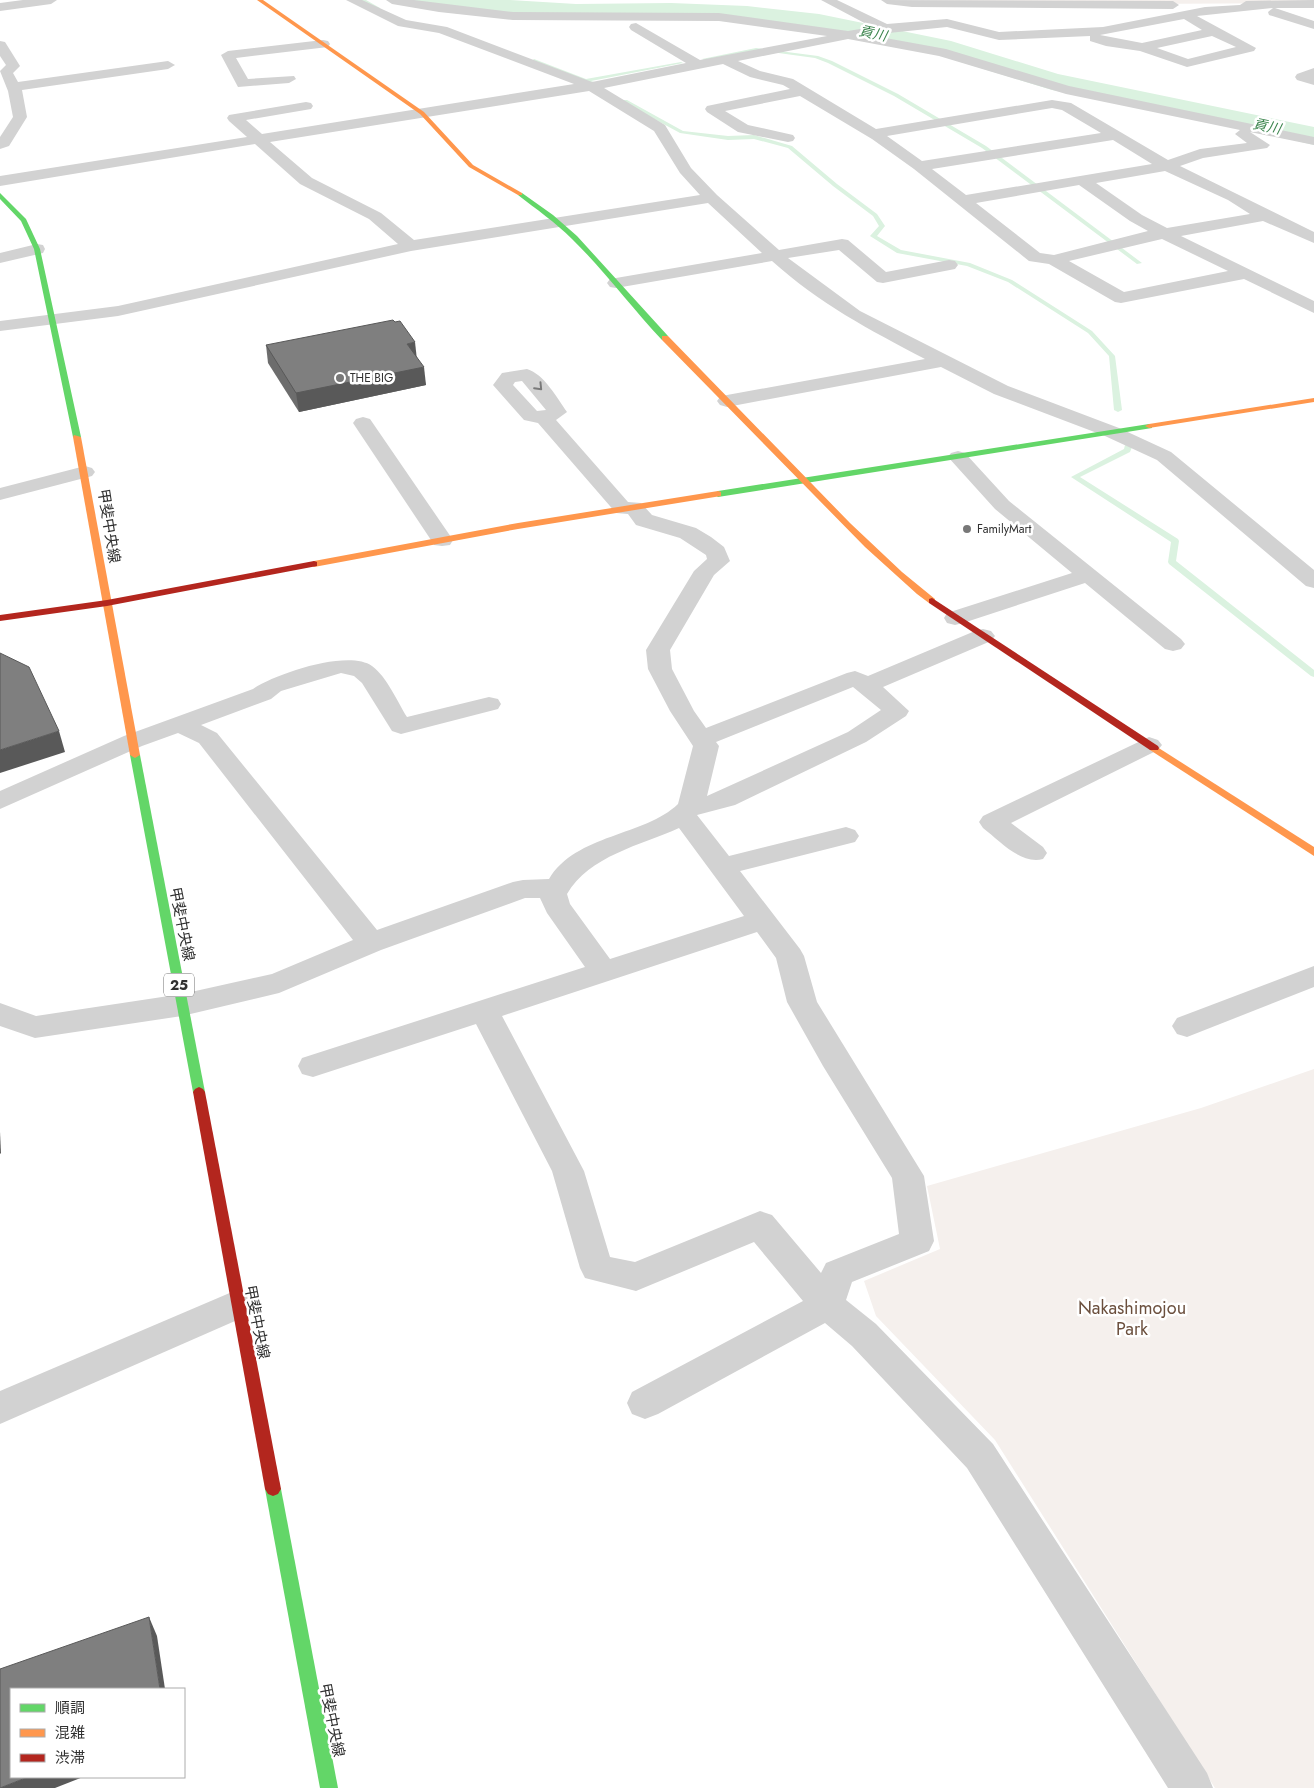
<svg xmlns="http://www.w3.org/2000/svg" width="1314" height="1788" font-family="Jost,'Noto Sans JP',sans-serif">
  <rect width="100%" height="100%" fill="#fff"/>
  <g fill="#f5f0ed">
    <path d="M899,0H1314V3L1134,4Z"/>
    <path d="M1314,1069V1788H1215L995,1440L876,1316L864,1281L940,1249L927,1186L1201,1108Z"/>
  </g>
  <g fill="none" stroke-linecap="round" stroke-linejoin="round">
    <g fill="#dbf2e0" fill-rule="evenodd">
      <path d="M360,0H366L380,8L376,9Z"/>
      <path d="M756,48L818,56L832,61L898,94L986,146L1142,263L1137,264L982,148L894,96L828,63L815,58L756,50L704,60L702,59Z"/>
      <path d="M534,59L586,79L681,62L683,63L591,81L597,83L595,86L532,61Z"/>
      <path d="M623,100H627L683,131L728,136L754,135L792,146L837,184L877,214L885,226L877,236L901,250L970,263L1012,280L1092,331L1115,356L1122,410L1118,412L1114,410L1109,356L1088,333L1008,282L967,266L897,253L870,236L879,226L873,216L833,186L788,148L754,139L728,140L680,133L623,102Z"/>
      <path d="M1125,445L1132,447L1130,452L1080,477L1178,539L1179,541L1176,561L1314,670V677L1311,676L1169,564L1168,562L1171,542L1071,477L1124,449Z"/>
    </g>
    <path fill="#dbf2e0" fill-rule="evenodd" d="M409,0H510L576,4L671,3L747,6L819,14L951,41L1058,74L1314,127V145L1251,130L1052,90L938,55L819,30L747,22L671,19L576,20L444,12L413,6Z"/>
    <g fill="#d2d2d2" fill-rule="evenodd">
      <path d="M23,0H57L51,4L0,11V3Z"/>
      <path d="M346,0H362L406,20L447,27L592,82L686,63L631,30L629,27L631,24L636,23L700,60L827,36L719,21L513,20L439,12L392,4L386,0H414L513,12L719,13L848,31L872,27L821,0H837L887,24L947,19L999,32L1103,27L1205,7L1240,5L1246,1L1314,0V8H1275L1314,21V29L1269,15L1268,12L1273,8L1197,16L1256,48L1254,51L1187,67L1140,51L1106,46L1090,41V36L999,40L947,27L869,35L946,49L1069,86L1314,137V145L1250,132L1270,145L1267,148L1203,158L1180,166L1314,232V243L1263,221L1181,236L1314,301V313L1244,279L1121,303L1115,302L1049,264L1029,261L914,169L872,139L800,96L725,111L748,125L793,135L795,138L793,141L788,142L738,132L707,112L705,109L707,106L790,89L783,85L750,77L723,64L604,88L665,125L691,168L717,195L779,250L842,239L848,240L886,272L949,260L955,261L958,265L955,269L883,283L877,282L839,250L788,258L860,311L1008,386L1119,428L1171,452L1314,570V588L1306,586L1157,460L1105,436L994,394L941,367L727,407L720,405L717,401L720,397L727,395L925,359C868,329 820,304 772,261L616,288L610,287L607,283L610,279L616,278L762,253L708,203L411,251L118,316L0,331V321L118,306L398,244L369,219L300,184L255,144L0,186V176L247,137L229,121L227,118L229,115L306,102L311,103L313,106L311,109L246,120L262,134L574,84L439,33L398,26ZM1184,19L1202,30L1142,43L1100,35ZM1212,36L1236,47L1188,59L1157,48ZM848,39L939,56L1066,94L1240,130L1235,134L1247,143L1200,149L1168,160L1071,103L1052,100L876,129L793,79L760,71L738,61ZM589,91L654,131L680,173L700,195L414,240L381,213L312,178L270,142ZM1052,108L1062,110L1101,133L922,161L887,136ZM1113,140L1152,164L966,195L932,169ZM1165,171L1228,200L1250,214L1167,228L1142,215L1096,183ZM1079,185L1130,221L1148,231L1054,255L1040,253L976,203ZM1162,239L1228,271L1124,292L1069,261Z"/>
      <path d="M881,0L1173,1L1179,5L1173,9L912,7L887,4Z"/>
      <path d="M323,40L328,41L330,44L328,47L236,58L248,79L294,76L296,79L289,83L238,87L221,55L228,51Z"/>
      <path d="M0,41L5,42L20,66L13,73L18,82L168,61L175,65L168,69L22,90L27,117L9,146L0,149V137L13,117L8,91L0,71L6,65L0,56Z"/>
      <path d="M1314,68V85L1297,80L1295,77L1297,74Z"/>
      <path d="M37,244L43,245L45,249L43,253L0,263V253Z"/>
      <path d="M527,369C544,374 557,398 567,412L556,420L628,502L641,503L652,515L696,528L711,537L724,547L730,561L714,575L670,650L672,669L694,711L706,728L847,673L855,671L868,676L975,631L983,629L991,631L995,636L991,641L883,687L909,711L906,716L866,742L735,805L697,815L729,856L846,827L855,830L859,836L855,842L740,871L800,949L804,956L817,1002L924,1176L934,1241L929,1251L852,1282L846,1300L876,1324L993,1444L1207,1773L1213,1788H1168L967,1468L852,1346L825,1323L658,1414L645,1419L632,1414L627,1403L632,1392L803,1301L754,1242L636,1291L585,1278L580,1268L552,1171L476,1024L313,1077L302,1074L298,1066L302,1058L585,967L547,913L540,898H525L381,950L279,993L182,1016L35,1038L0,1026V1003L36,1016L182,994L272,974L353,940L199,743L178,733L142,746L0,809V791L124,736L253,689C275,674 348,649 372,666C387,677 397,701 407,717L489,697L498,699L501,704L498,709L401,734L392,731L362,683L354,676L341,673L281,691L271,699L201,725L217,733L377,930L513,882L523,880L549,879C576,834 645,836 678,804L693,746L670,711L648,669L646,650L694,571L707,559L706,555L680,538L636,525L628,514L616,513L538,423L524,420L493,385L502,373ZM522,381L546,410L537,411L513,385L515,382ZM853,687L881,710L848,732L707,796L719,746L716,742ZM679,828L744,916L610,959L570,904L567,894C589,856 641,845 679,828ZM757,932L776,958L787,1002L823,1066L892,1178L899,1234L826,1263L821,1273L772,1215L760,1211L635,1262L610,1257L584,1171L502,1016Z"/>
      <path d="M363,417L370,419L453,540L450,545L442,546L434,545L431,540L353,423L356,419Z"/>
      <path d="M958,451L965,453L1009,501L1181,639L1185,644L1181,649L1173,651L1165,649L1085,583L963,623L955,625L947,623L944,618L947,613L1072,573L995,509L948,457L951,453Z"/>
      <path d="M85,466L92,468L95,472L92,476L0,500V488Z"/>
      <path d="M1149,737L1158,740L1162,745L1158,750L1011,823L1043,847L1047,853L1043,859C1021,865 1000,841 983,828L979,822L983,816Z"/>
      <path d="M1314,966V987L1187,1037L1177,1034L1172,1026L1177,1018Z"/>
      <path d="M239,1289L251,1294L256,1304L251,1314L0,1424V1391Z"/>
    </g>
    <g fill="#63d668" fill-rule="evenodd">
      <path d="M0,193L26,219L40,249L81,437L80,439L73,437L34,249L21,221L0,199Z"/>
      <path d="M518,193H522L553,215L577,236L668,336V340H662C631,307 604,270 572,239C555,222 536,209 518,195Z"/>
      <path d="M1149,424H1152V428L718,497L714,494L718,491Z"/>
      <path d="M135,752L140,755L205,1092L203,1095L199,1097L195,1095L193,1092L130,755Z"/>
      <path d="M273,1482L278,1484L281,1489L338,1788H320L265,1489L268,1484Z"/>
    </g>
    <g fill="#ff974d" fill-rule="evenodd">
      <path d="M257,0H263L424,112L473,165L522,193V195H518L469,167L420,114Z"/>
      <path d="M662,336H668L850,523L902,572L935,599V603H929L917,594L865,547L662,340Z"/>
      <path d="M1314,398V402L1149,428L1145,426L1149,424Z"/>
      <path d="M74,435L81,437L140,755L135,758L130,755L73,437Z"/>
      <path d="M718,491L721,492V496L518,529L314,567L309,564L314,561L518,523Z"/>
      <path d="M1154,745L1314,847V856L1150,750L1149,748Z"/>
    </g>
    <g fill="#b3261e" fill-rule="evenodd">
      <path d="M314,561L317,562V566L107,606L0,621V615L107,600Z"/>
      <path d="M932,598L1158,746L1159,748L1158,750H1150L929,603V599Z"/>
      <path d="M199,1087L203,1089L205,1092L281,1489L278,1494L273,1496L268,1494L265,1489L193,1092L195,1089Z"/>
    </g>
  </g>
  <path fill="#6d6d6d" d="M266,345L417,357L426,385L299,412L268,363Z"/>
  <g fill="#595959">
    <path d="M415,342L417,360L407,344Z"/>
    <path d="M424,367L426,385L299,412L296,393Z"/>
    <path d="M59,731L65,752L0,773V750Z"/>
    <path d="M0,1132L1,1153L0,1154Z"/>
    <path d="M149,1617L157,1636L165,1689H160Z"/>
    <path d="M28,1777H83L55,1788H0Z"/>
  </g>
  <g fill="#7f7f7f" stroke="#595959">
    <path d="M393,320L395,322L400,321L415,342L407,344L424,367L296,393L266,345Z"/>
    <path d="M0,653L29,667L59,731L0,750Z"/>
    <path d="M149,1617L160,1689H11V1777H28L0,1788V1669Z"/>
  </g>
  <defs><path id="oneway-chevron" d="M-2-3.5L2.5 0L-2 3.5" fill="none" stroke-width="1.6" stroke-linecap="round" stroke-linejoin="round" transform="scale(1.25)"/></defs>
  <use stroke="#797979" href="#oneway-chevron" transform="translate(539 387) rotate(46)"/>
  <g fill="#787878" stroke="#fff" stroke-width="2">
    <circle cx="340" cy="378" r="5"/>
    <circle cx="967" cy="529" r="5"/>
  </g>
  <g text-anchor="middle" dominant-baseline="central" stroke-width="5" stroke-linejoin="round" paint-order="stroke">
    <g font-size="12" fill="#303030" stroke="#fff" text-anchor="start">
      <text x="350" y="378">THE BIG</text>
      <text x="977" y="529">FamilyMart</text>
    </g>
    <g font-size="14" font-style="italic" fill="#3a844c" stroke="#fff">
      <text transform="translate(873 33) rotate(12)">貢川</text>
      <text transform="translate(1267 126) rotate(12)">貢川</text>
    </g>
    <rect fill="#fff" stroke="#6e6e6e" stroke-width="1" x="164" y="973.5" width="30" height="23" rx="4"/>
    <g font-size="14" font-weight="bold" fill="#303030">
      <text x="179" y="985">25</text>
    </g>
    <g font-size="15" fill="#303030" stroke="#fff">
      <text transform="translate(109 526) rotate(81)">甲斐中央線</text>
      <text transform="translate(182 924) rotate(79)">甲斐中央線</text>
      <text transform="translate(257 1322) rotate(79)">甲斐中央線</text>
      <text transform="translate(332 1720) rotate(79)">甲斐中央線</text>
    </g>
    <g font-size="18" fill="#6b4f3d" stroke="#fff">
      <text x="1132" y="1308">Nakashimojou<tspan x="1132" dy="21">Park</tspan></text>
    </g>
  </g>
  <rect x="10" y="1688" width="175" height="90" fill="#ffffff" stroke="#acacac"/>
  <rect x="20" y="1704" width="25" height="8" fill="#63d668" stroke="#acacac"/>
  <text x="55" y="1713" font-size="15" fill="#303030">順調</text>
  <rect x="20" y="1729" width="25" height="8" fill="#ff974d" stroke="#acacac"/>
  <text x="55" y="1738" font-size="15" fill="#303030">混雑</text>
  <rect x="20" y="1754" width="25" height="8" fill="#b3261e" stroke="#acacac"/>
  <text x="55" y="1763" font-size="15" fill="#303030">渋滞</text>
</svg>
